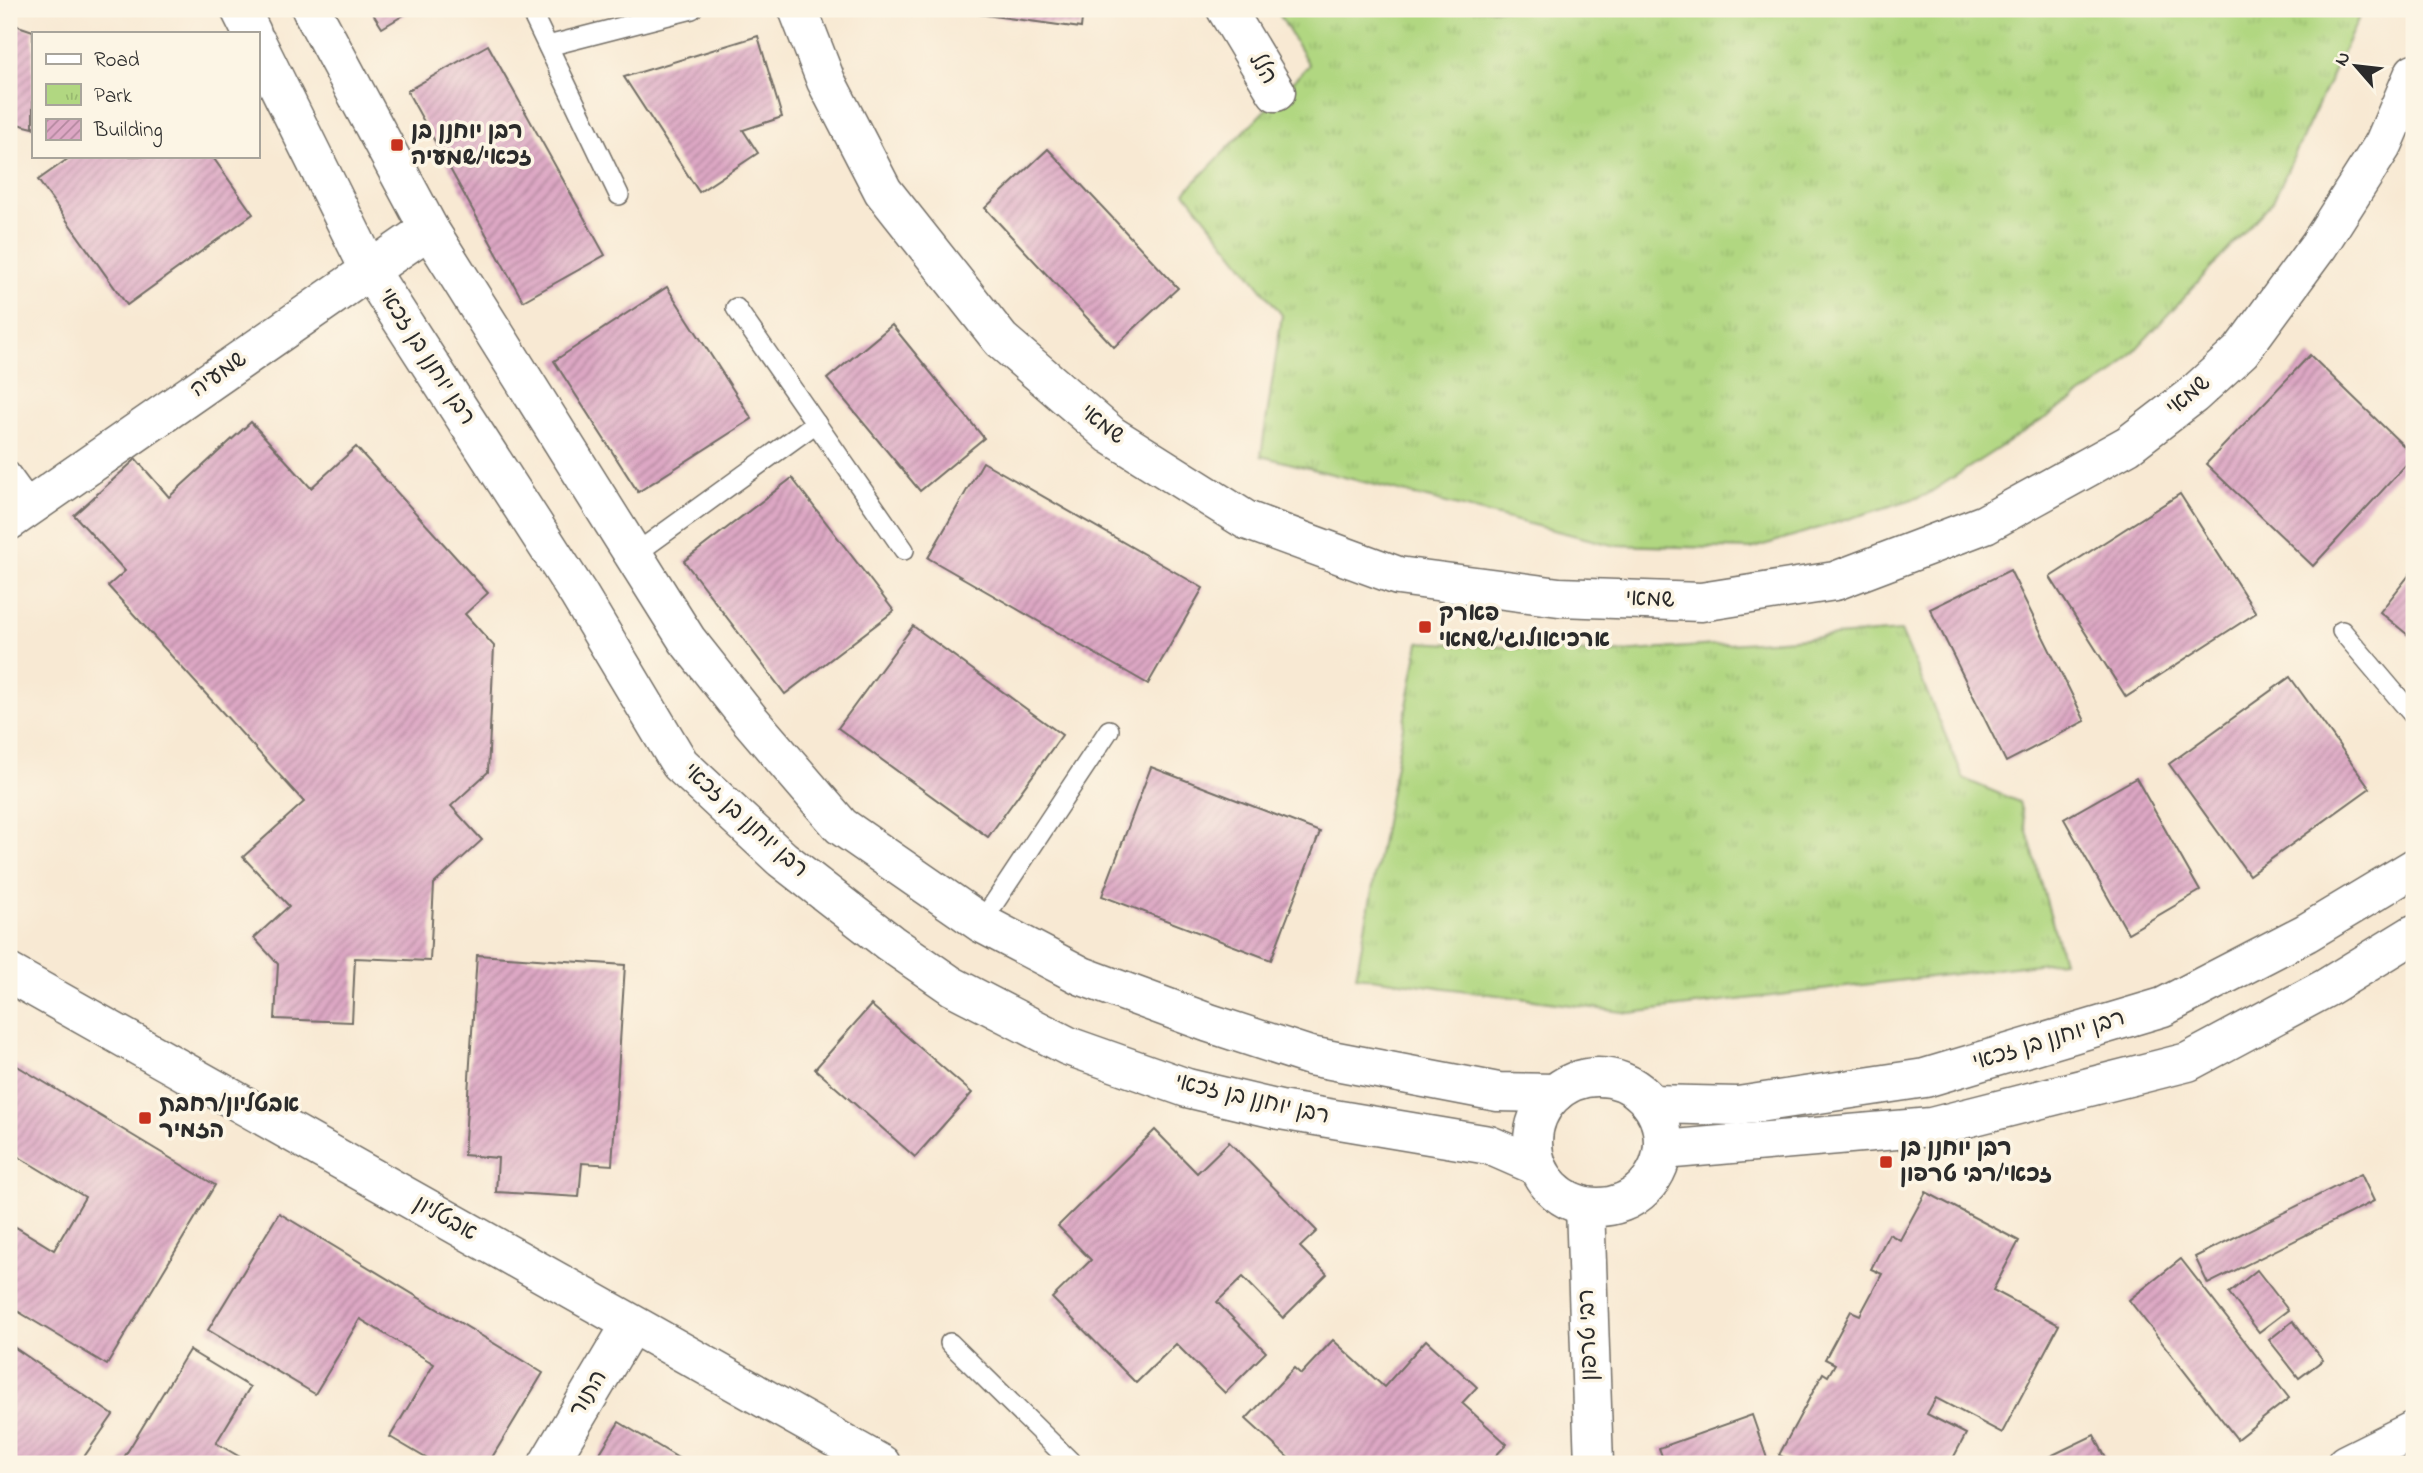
<svg xmlns="http://www.w3.org/2000/svg" width="2423" height="1473" font-family="'Indie Flower','Playpen Sans Hebrew',sans-serif">
  <defs>
    <pattern id="park-tufts" width="24" height="20" patternUnits="userSpaceOnUse" patternTransform="scale(1.75)"><rect width="24" height="20" fill="#b1d781"/><path d="M3 7l-1-3M5 7V3M7 7l1-3M15 17l-1-3M17 17v-4M19 17l1-3" fill="none" stroke="#98b970"/></pattern>
    <pattern id="building-hatch" width="6" height="6" patternUnits="userSpaceOnUse" patternTransform="scale(1.75)"><rect width="6" height="6" fill="#dda7c4"/><path d="M-1 1l2-2M0 6l6-6M5 7l2-2" fill="none" stroke="#b3889f"/></pattern>
  </defs>
  <rect width="100%" height="100%" fill="#fcf5e5"/>
  <filter id="ink" filterUnits="userSpaceOnUse"><feTurbulence type="fractalNoise" baseFrequency=".0143" numOctaves="2"/><feDisplacementMap in="SourceGraphic" scale="14" xChannelSelector="R" yChannelSelector="G"/><feConvolveMatrix kernelMatrix="1 2 1 2 8 2 1 2 1" color-interpolation-filters="sRGB"/></filter>
  <filter id="wash" filterUnits="userSpaceOnUse"><feTurbulence type="fractalNoise" baseFrequency=".00686" numOctaves="4" result="noise"/><feDisplacementMap in="SourceGraphic" scale="28" xChannelSelector="R" yChannelSelector="G"/><feGaussianBlur stdDeviation="1.57" result="paint"/><feColorMatrix in="noise" values="0 0 0 0 0 0 0 0 0 0 0 0 0 0 0 0 0 1.4 0 .05"/><feComposite in="paint" operator="in"/></filter>
  <g filter="url(#wash)">
    <rect width="100%" height="100%" fill="#f8e9d3"/>
    <g fill="url(#park-tufts)" stroke="#6e8156" stroke-width="2">
      <path d="M1276,9H2363L2273,201L2113,374L1926,495L1751,549L1612,545L1261,456L1282,315L1185,192L1309,65Z"/>
      <path d="M1901,631L1964,779L2019,802L2063,961L1630,1013L1356,976L1419,642L1607,653Z"/>
    </g>
    <g id="blocks">
      <g fill="url(#building-hatch)">
        <path d="M370,9H414L382,28Z"/>
        <path d="M941,9H1083L1081,28Z"/>
        <path d="M9,23L39,33H33V128L9,122Z"/>
        <path d="M758,36L782,117L743,130L758,153L699,192L624,77Z"/>
        <path d="M488,45L605,255L523,301L407,91Z"/>
        <path d="M1048,149L1178,288L1114,347L985,208Z"/>
        <path d="M72,156H212L253,214L127,305L38,180Z"/>
        <path d="M667,287L752,419L638,492L554,361Z"/>
        <path d="M892,325L984,438L920,491L827,379Z"/>
        <path d="M2310,355L2414,456L2313,566L2206,464Z"/>
        <path d="M251,422L311,488L356,447L488,593L465,614L494,646L488,772L451,806L482,840L434,884L430,961L355,958L352,1022L275,1019L278,964L254,938L289,906L243,857L304,802L108,586L125,571L74,515L136,459L169,497Z"/>
        <path d="M983,462L1203,588L1148,684L928,558Z"/>
        <path d="M792,478L894,611L785,694L684,561Z"/>
        <path d="M2180,494L2256,613L2126,697L2050,577Z"/>
        <path d="M2414,569V640L2380,612Z"/>
        <path d="M2010,570L2085,721L2006,762L1930,609Z"/>
        <path d="M913,626L1062,735L988,837L838,728Z"/>
        <path d="M2290,677L2370,788L2249,875L2169,764Z"/>
        <path d="M1151,767L1320,832L1271,960L1102,896Z"/>
        <path d="M2136,778L2200,891L2128,933L2064,819Z"/>
        <path d="M477,955L625,965L612,1165L582,1163L579,1197L496,1192L498,1158L464,1155Z"/>
        <path d="M871,1005L972,1093L915,1157L815,1069Z"/>
        <path d="M9,1061L215,1185L107,1365L9,1306V1239L16,1227L54,1250L85,1197L9,1151Z"/>
        <path d="M1155,1130L1197,1173L1229,1142L1317,1231L1300,1247L1327,1274L1283,1318L1243,1277L1217,1302L1266,1352L1225,1393L1176,1344L1136,1383L1052,1298L1091,1260L1058,1226Z"/>
        <path d="M2361,1174L2374,1201L2208,1284L2195,1257Z"/>
        <path d="M1926,1192L2019,1241L1993,1290L2059,1325L2002,1433L1936,1398L1927,1414L1966,1434L1950,1464H1897L1890,1460L1888,1464H1797L1779,1455L1823,1373L1828,1376L1835,1364L1825,1359L1851,1311L1860,1315L1882,1274L1871,1269L1889,1234L1900,1240Z"/>
        <path d="M279,1213L543,1373L488,1464H436L390,1437L434,1364L360,1319L315,1394L208,1330Z"/>
        <path d="M2181,1259L2289,1398L2237,1439L2129,1300Z"/>
        <path d="M2257,1270L2288,1310L2259,1332L2229,1293Z"/>
        <path d="M2293,1321L2323,1360L2299,1378L2269,1340Z"/>
        <path d="M1333,1340L1384,1387L1426,1340L1477,1387L1462,1403L1507,1444L1488,1464H1295L1246,1419L1294,1368L1301,1374Z"/>
        <path d="M9,1344L113,1415L79,1464H9Z"/>
        <path d="M189,1350L250,1387L216,1443L252,1464H120Z"/>
        <path d="M1752,1415L1769,1464H1665L1659,1448Z"/>
        <path d="M619,1422L688,1464H593Z"/>
        <path d="M2094,1435L2109,1464H2034Z"/>
      </g>
    </g>
  </g>
  <g filter="url(#ink)">
    <use href="#blocks" fill-opacity="0" stroke="#736e66" stroke-width="2"/>
    <g fill="none" stroke-linecap="round" stroke-linejoin="round">
      <g stroke="#736e66" stroke-width="22">
        <g id="lane">
          <path d="M530,9L619,195"/>
          <path d="M548,46L692,9"/>
          <path d="M736,308L904,550"/>
          <path d="M9,471L33,504"/>
          <path d="M635,554L816,423"/>
          <path d="M2342,631L2414,716"/>
          <path d="M981,923L1109,730"/>
          <path d="M950,1343L1073,1464"/>
        </g>
      </g>
      <g stroke="#736e66" stroke-width="41">
        <g id="street">
          <path d="M798,9L826,81L883,191L1001,340L1111,435L1246,520L1398,576L1559,597L1701,602L1835,581L1985,524L2128,445L2193,395L2241,351L2319,245L2384,143L2414,73"/>
          <path d="M1226,9L1276,92"/>
          <path d="M9,521L429,229"/>
          <path d="M9,973L881,1464"/>
          <path d="M1585,1206L1594,1464"/>
          <path d="M548,1464L631,1324"/>
          <path d="M2346,1464L2414,1430"/>
        </g>
      </g>
      <g stroke="#736e66" stroke-width="41">
        <g id="secondary">
          <path d="M240,9L252,33"/>
          <path d="M311,9L429,229L687,640L751,721L841,826L981,923L1082,976L1209,1023L1310,1056L1498,1092L1555,1093"/>
          <path d="M257,43L370,271L579,595L680,764L782,859L890,943L952,986L1068,1046L1187,1088L1280,1110L1489,1145L1537,1166"/>
          <circle cx="1598" cy="1142" r="65"/>
          <path d="M1651,1104L1738,1106L1925,1078L2163,1007L2306,933L2414,868"/>
          <path d="M1663,1150L1931,1127L2188,1062L2326,988L2414,934"/>
        </g>
      </g>
      <use href="#lane" stroke="#fff" stroke-width="19"/>
      <use href="#street" stroke="#fff" stroke-width="38"/>
      <use href="#secondary" stroke="#fff" stroke-width="38"/>
    </g>
  </g>
  <g fill="#c8321e" stroke="#fcf5e5" stroke-width="2.5">
    <rect x="390" y="138" width="14" height="14" rx="3.5"/>
    <rect x="1418" y="620" width="14" height="14" rx="3.5"/>
    <rect x="138" y="1111" width="14" height="14" rx="3.5"/>
    <rect x="1879" y="1155" width="14" height="14" rx="3.5"/>
  </g>
  <g text-anchor="middle" dominant-baseline="central" stroke-width="7" stroke-linejoin="round" paint-order="stroke">
    <g font-size="23" fill="#2b2b2b" stroke="#fcf5e5">
      <text transform="translate(1262 69) rotate(59)">הלל</text>
      <text transform="translate(426 357) rotate(57)">רבן יוחנן בן זכאי</text>
      <text transform="translate(219 375) rotate(-35)">שמעיה</text>
      <text transform="translate(2189 396) rotate(-40)">שמאי</text>
      <text transform="translate(1102 425) rotate(38)">שמאי</text>
      <text transform="translate(1650 600) rotate(2)">שמאי</text>
      <text transform="translate(745 821) rotate(42)">רבן יוחנן בן זכאי</text>
      <text transform="translate(2049 1041) rotate(-17)">רבן יוחנן בן זכאי</text>
      <text transform="translate(1252 1100) rotate(13)">רבן יוחנן בן זכאי</text>
      <text transform="translate(445 1219) rotate(29)">אבטליון</text>
      <text transform="translate(1589 1335) rotate(-92)">רבי טרפון</text>
      <text transform="translate(589 1394) rotate(-59)">התור</text>
    </g>
    <g font-size="23" font-weight="bold" fill="#2b2b2b" stroke="#fcf5e5" text-anchor="start">
      <text x="411" y="132">רבן יוחנן בן<tspan x="411" dy="26">זכאי/שמעיה</tspan></text>
      <text x="1439" y="614">פארק<tspan x="1439" dy="26">ארכיאולוגי/שמאי</tspan></text>
      <text x="159" y="1105">אבטליון/רחבת<tspan x="159" dy="26">הזמיר</tspan></text>
      <text x="1900" y="1149">רבן יוחנן בן<tspan x="1900" dy="26">זכאי/רבי טרפון</tspan></text>
    </g>
  </g>
  <rect width="2423" height="1473" fill="none" stroke="#fcf5e5" stroke-width="35"/>
  <rect x="32" y="32" width="228" height="126" fill="#fcf5e5" stroke="#a8a49b" stroke-width="2"/>
  <rect x="46" y="54" width="35" height="10" fill="#ffffff" stroke="#a8a49b" stroke-width="2"/>
  <text x="94" y="66" font-size="21" fill="#2b2b2b">Road</text>
  <rect x="46" y="84" width="35" height="21" fill="url(#park-tufts)" stroke="#a8a49b" stroke-width="2"/>
  <text x="94" y="102" font-size="21" fill="#2b2b2b">Park</text>
  <rect x="46" y="119" width="35" height="21" fill="url(#building-hatch)" stroke="#a8a49b" stroke-width="2"/>
  <text x="94" y="136" font-size="21" fill="#2b2b2b">Building</text>
  <g transform="translate(2356 66) rotate(298)" stroke="#fcf5e5" stroke-width="5" paint-order="stroke">
  <path d="M0-5L12 26L0 18L-12 26Z" fill="#2b2b2b"/>
  <text y="-10" font-size="19" font-weight="bold" text-anchor="middle" fill="#2b2b2b">N</text>
  </g>
</svg>
